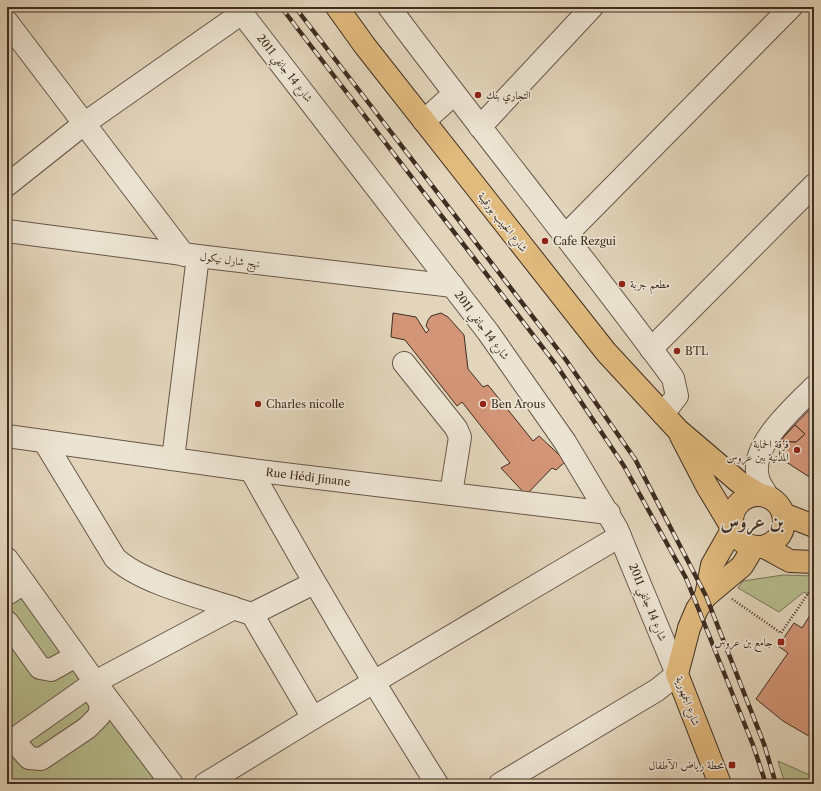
<svg xmlns="http://www.w3.org/2000/svg" width="821" height="791" font-family="'Libre Caslon Text',Amiri,serif">
  <rect width="100%" height="100%" fill="#e2d5bb"/>
  <filter id="stains"><feTurbulence type="fractalNoise" baseFrequency=".005" numOctaves="4"/><feColorMatrix values="0 0 0 0 .2 0 0 0 0 .09 0 0 0 0 .02 0 0 0 .5 -.17"/></filter>
  <radialGradient id="worn" r=".72"><stop offset=".6" stop-color="#630" stop-opacity="0"/><stop offset="1" stop-color="#630" stop-opacity=".3"/></radialGradient>
  <g fill="#b6bc8e" stroke="#7a7458">
    <path d="M7,559L171,784H7Z"/>
    <path d="M783,575L814,576V598L804,592L779,612L738,588L743,581Z"/>
    <path d="M778,761L814,777V784H785Z"/>
  </g>
  <g fill="#d39577" stroke="#3f2d21" fill-rule="evenodd">
    <path d="M393,313L416,317L426,333L429,330L426,326L428,320L431,316L441,313L448,317L464,335L468,369L483,387L488,385L533,441L539,436L566,461L556,470L552,468L526,495L501,468L510,463L462,402L457,406L405,340L391,337Z"/>
    <path d="M814,405V480L780,458L779,441ZM795,425L805,434L796,442L780,441Z"/>
    <path d="M795,425L805,434L796,442L780,441Z"/>
    <path d="M814,609V739L783,721L756,699L788,653L778,646L781,642L794,623L802,628Z"/>
  </g>
  <g fill="none" stroke-linecap="round" stroke-linejoin="round">
    <g stroke="#685748" stroke-width="24">
      <g id="minor">
        <path d="M237,7L488,332L565,442L617,529L677,674L657,690L500,784"/>
        <path d="M389,7C482,132 581,253 673,378L677,396L663,414"/>
        <path d="M7,22L184,255"/>
        <path d="M424,121L454,94"/>
        <path d="M480,127L592,7"/>
        <path d="M7,185L85,123L242,13"/>
        <path d="M7,231L198,256L453,286"/>
        <path d="M566,235L791,7"/>
        <path d="M651,349L814,185"/>
        <path d="M404,363L456,428L460,437L451,494"/>
        <path d="M7,436L251,470L609,513"/>
        <path d="M173,459L198,256"/>
        <path d="M251,470C310,577 372,681 437,784"/>
        <path d="M768,497C765,491 759,484 758,478C749,445 794,408 814,387"/>
        <path d="M7,559L95,682L172,784"/>
        <path d="M7,594L24,583"/>
        <path d="M239,610L252,614L314,583"/>
        <path d="M252,614L313,718L620,536"/>
        <path d="M7,622L40,668L51,670L76,656"/>
        <path d="M13,740L29,758L41,759L87,728L99,716L101,704L90,687"/>
        <path d="M7,744L95,682L234,608C200,597 140,582 115,558L44,441"/>
        <path d="M205,784L313,718"/>
      </g>
    </g>
    <g stroke="#3f2d21" stroke-width="24">
      <g id="major">
        <path d="M337,7L365,46L606,352L678,430L739,482L760,495"/>
        <path d="M681,436L707,486L731,526"/>
        <circle cx="758" cy="521" r="26"/>
        <path d="M783,514L814,526"/>
        <path d="M766,548L790,561L814,562"/>
        <path d="M706,596L712,565L732,530"/>
        <path d="M720,784L677,674L689,628L697,609L706,596L742,566L753,548"/>
      </g>
    </g>
    <path stroke="#3f2d21" stroke-width="2.5" stroke-dasharray="1 2" stroke-linecap="butt" d="M732,599L781,633L814,585"/>
    <use href="#minor" stroke="#ece4d3" stroke-width="22"/>
    <use href="#major" stroke="#e1ba7e" stroke-width="22"/>
    <g stroke="#3f2d21" stroke-width="4.5">
      <g id="rail">
        <path d="M281,7L557,366L624,466L686,578L753,745L766,784"/>
        <path d="M295,7L566,360L635,459L706,596L764,744L776,784"/>
      </g>
    </g>
    <use href="#rail" stroke="#ece4d3" stroke-width="3" stroke-dasharray="9" stroke-linecap="butt"/>
  </g>
  <g fill="#8f2418" stroke="#ece4d3" stroke-width="1.5">
    <circle cx="478" cy="95" r="4"/>
    <circle cx="545" cy="241" r="4"/>
    <circle cx="622" cy="284" r="4"/>
    <circle cx="677" cy="351" r="4"/>
    <circle cx="258" cy="404" r="4"/>
    <circle cx="483" cy="404" r="4"/>
    <circle cx="797" cy="450" r="4"/>
    <rect x="777" y="638" width="8" height="8" rx="2"/>
    <rect x="728" y="761" width="8" height="8" rx="2"/>
  </g>
  <g text-anchor="middle" dominant-baseline="central" stroke-width="3.5" stroke-linejoin="round" paint-order="stroke">
    <g font-size="11" fill="#3f2d21" stroke="#ece4d3">
      <text transform="translate(285 68) rotate(52)">شارع 14 جانفي 2011</text>
      <text transform="translate(503 222) rotate(52)">شارع الحبيب بورقيبة</text>
      <text transform="translate(230 260) rotate(7)">نهج شارل نيكول</text>
      <text transform="translate(482 325) rotate(53)">شارع 14 جانفي 2011</text>
      <text transform="translate(308 477) rotate(7)">Rue Hédi Jinane</text>
      <text transform="translate(648 602) rotate(68)">شارع 14 جانفي 2011</text>
      <text transform="translate(688 701) rotate(70)">شارع الجمهورية</text>
    </g>
    <g font-size="11" fill="#3f2d21" stroke="#ece4d3" text-anchor="start">
      <text x="486" y="95">التجاري بنك</text>
      <text x="553" y="241">Cafe Rezgui</text>
      <text x="630" y="284">مطعم جربة</text>
      <text x="685" y="351">BTL</text>
      <text x="266" y="404">Charles nicolle</text>
      <text x="491" y="404">Ben Arous</text>
      <text x="789" y="444" text-anchor="end">فرقة الحماية<tspan x="789" dy="13">المدنية ببن عروس</tspan></text>
      <text x="773" y="642" text-anchor="end">جامع بن عروس</text>
      <text x="724" y="765" text-anchor="end">محطة رياض الآطفال</text>
    </g>
    <g font-size="19" font-weight="bold" fill="#3f2d21" stroke="#ece4d3">
      <text x="752" y="521">بن عروس</text>
    </g>
  </g>
  <rect width="821" height="791" fill="none" stroke="#e2d5bb" stroke-width="24"/>
  <rect x="8" y="8" width="805" height="775" fill="none" stroke="#3f2d21" stroke-width="2"/>
  <rect x="12" y="12" width="797" height="767" fill="none" stroke="#3f2d21"/>
  <rect width="100%" height="100%" filter="url(#stains)"/>
  <rect width="100%" height="100%" fill="url(#worn)"/>
</svg>
